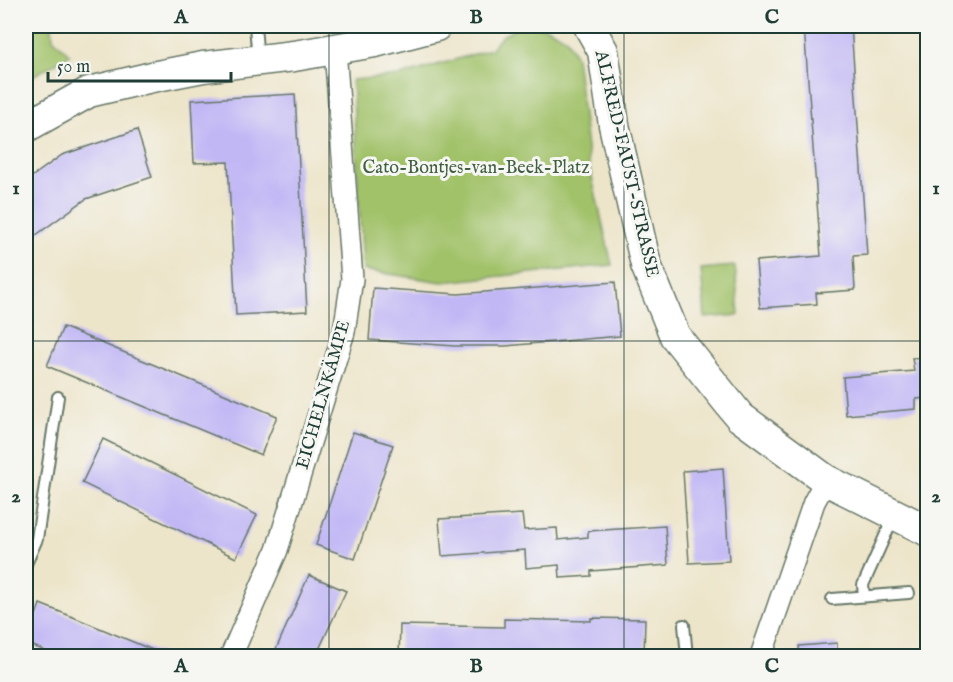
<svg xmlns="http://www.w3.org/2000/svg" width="953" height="682" font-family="'IM FELL English',serif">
  <rect width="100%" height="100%" fill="#f6f6f2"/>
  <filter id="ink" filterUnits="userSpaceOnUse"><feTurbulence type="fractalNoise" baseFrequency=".0167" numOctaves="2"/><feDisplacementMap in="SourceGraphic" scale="12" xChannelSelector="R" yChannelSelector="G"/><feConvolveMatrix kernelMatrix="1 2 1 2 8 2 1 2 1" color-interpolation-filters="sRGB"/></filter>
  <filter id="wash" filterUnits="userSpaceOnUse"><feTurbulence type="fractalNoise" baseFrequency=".008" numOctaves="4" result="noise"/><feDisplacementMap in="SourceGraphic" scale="24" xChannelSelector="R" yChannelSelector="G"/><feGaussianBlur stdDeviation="1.35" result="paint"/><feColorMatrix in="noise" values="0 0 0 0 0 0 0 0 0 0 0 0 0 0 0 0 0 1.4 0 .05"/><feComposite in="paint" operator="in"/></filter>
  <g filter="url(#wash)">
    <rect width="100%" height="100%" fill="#ede5ca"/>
    <g fill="#a2c26b" stroke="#608050" stroke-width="1.5">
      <path d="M26,26H52L53,38L70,55L26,80Z"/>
      <path d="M537,26L549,29L567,39L576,57L589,165L612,265L442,282L363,270L352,80L400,76L491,49L502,36L519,27Z"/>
      <path d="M735,266L739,315L705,318L701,269Z"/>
    </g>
    <g id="blocks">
      <g fill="#c1b7f5">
        <path d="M804,26H851L867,255L853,256L855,290L816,293L817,304L760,308L756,261L821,256Z"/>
        <path d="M295,94L307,311L236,315L228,162L194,163L191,100Z"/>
        <path d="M137,130L152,177L86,199L32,238L26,247V181L62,155Z"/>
        <path d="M615,282L620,336L505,346H455L369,340L373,288L458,294Z"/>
        <path d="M63,327L277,416L261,455L47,366Z"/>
        <path d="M927,357V398L916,399V409L846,415L843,377L914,371L912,358Z"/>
        <path d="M353,432L393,445L355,559L316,545Z"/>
        <path d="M103,439L257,515L236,558L82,483Z"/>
        <path d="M723,468L729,561L689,563L683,471Z"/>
        <path d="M522,514L524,530L557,528L558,540L588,537V531L665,526L668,565L591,571V576L560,578L559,565L526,568L525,550L442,556L439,519Z"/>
        <path d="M309,575L346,591L338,608L316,656H273Z"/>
        <path d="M40,604L73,617L167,656H57L26,643Z"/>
        <path d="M591,618L645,619L644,656H399L400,625L504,627V619L591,621Z"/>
        <path d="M837,643L838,656H800L799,646Z"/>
      </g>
    </g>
  </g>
  <g filter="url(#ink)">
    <use href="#blocks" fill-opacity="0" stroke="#677868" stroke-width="1.5"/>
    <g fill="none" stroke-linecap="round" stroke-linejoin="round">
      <g stroke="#677868" stroke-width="14">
        <g id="lane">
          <path d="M255,26L258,60"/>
          <path d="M26,564L37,539L58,397"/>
          <path d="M864,596L863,585L894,516"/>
          <path d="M832,599L909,593"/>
          <path d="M684,625L687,656"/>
        </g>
      </g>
      <g stroke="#677868" stroke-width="24">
        <g id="street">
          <path d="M231,656L277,550L344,332L352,279L335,49"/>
          <path d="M761,656L814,502L826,480"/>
        </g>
      </g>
      <g stroke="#677868" stroke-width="33">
        <g id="secondary">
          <path d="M589,26L603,51L614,125L646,265L675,336L740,417L826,480L928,531"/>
          <path d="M26,127L89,92L152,77L203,67L294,56L375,42L436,26"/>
        </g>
      </g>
      <use href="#lane" stroke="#fff" stroke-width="10"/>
      <use href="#street" stroke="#fff" stroke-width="21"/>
      <use href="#secondary" stroke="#fff" stroke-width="30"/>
    </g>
  </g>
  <path fill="none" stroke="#1f3d34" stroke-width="1.5" stroke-opacity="0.55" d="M329,26V656M624,26V656M26,341H928"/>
  <g text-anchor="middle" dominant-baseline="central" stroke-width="6" stroke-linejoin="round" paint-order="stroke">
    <g font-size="18" fill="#1f3d34" stroke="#f6f6f2">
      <text transform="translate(626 164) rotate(77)">ALFRED-FAUST-STRASSE</text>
      <text transform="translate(324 395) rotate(-74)">EICHELNKÄMPE</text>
    </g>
    <g font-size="18" fill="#405e42" stroke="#f6f6f2">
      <text x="476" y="168">Cato-Bontjes-van-Beek-Platz</text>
    </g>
  </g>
  <rect width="953" height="682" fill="none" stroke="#f6f6f2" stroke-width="66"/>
  <path d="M48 72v9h183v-9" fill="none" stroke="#1f3d34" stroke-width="3"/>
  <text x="57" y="72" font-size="18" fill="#1f3d34" stroke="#f6f6f2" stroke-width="4.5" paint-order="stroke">50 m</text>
  <rect x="33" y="33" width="887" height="616" fill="none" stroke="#1f3d34" stroke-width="2"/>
  <g font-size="20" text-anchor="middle" font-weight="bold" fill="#1f3d34">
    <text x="181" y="23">A</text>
    <text x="476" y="23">B</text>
    <text x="772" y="23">C</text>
    <text x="16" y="194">1</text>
    <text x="936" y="194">1</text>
    <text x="16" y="502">2</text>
    <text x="936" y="502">2</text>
    <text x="181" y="672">A</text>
    <text x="476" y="672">B</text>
    <text x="772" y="672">C</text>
  </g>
</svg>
